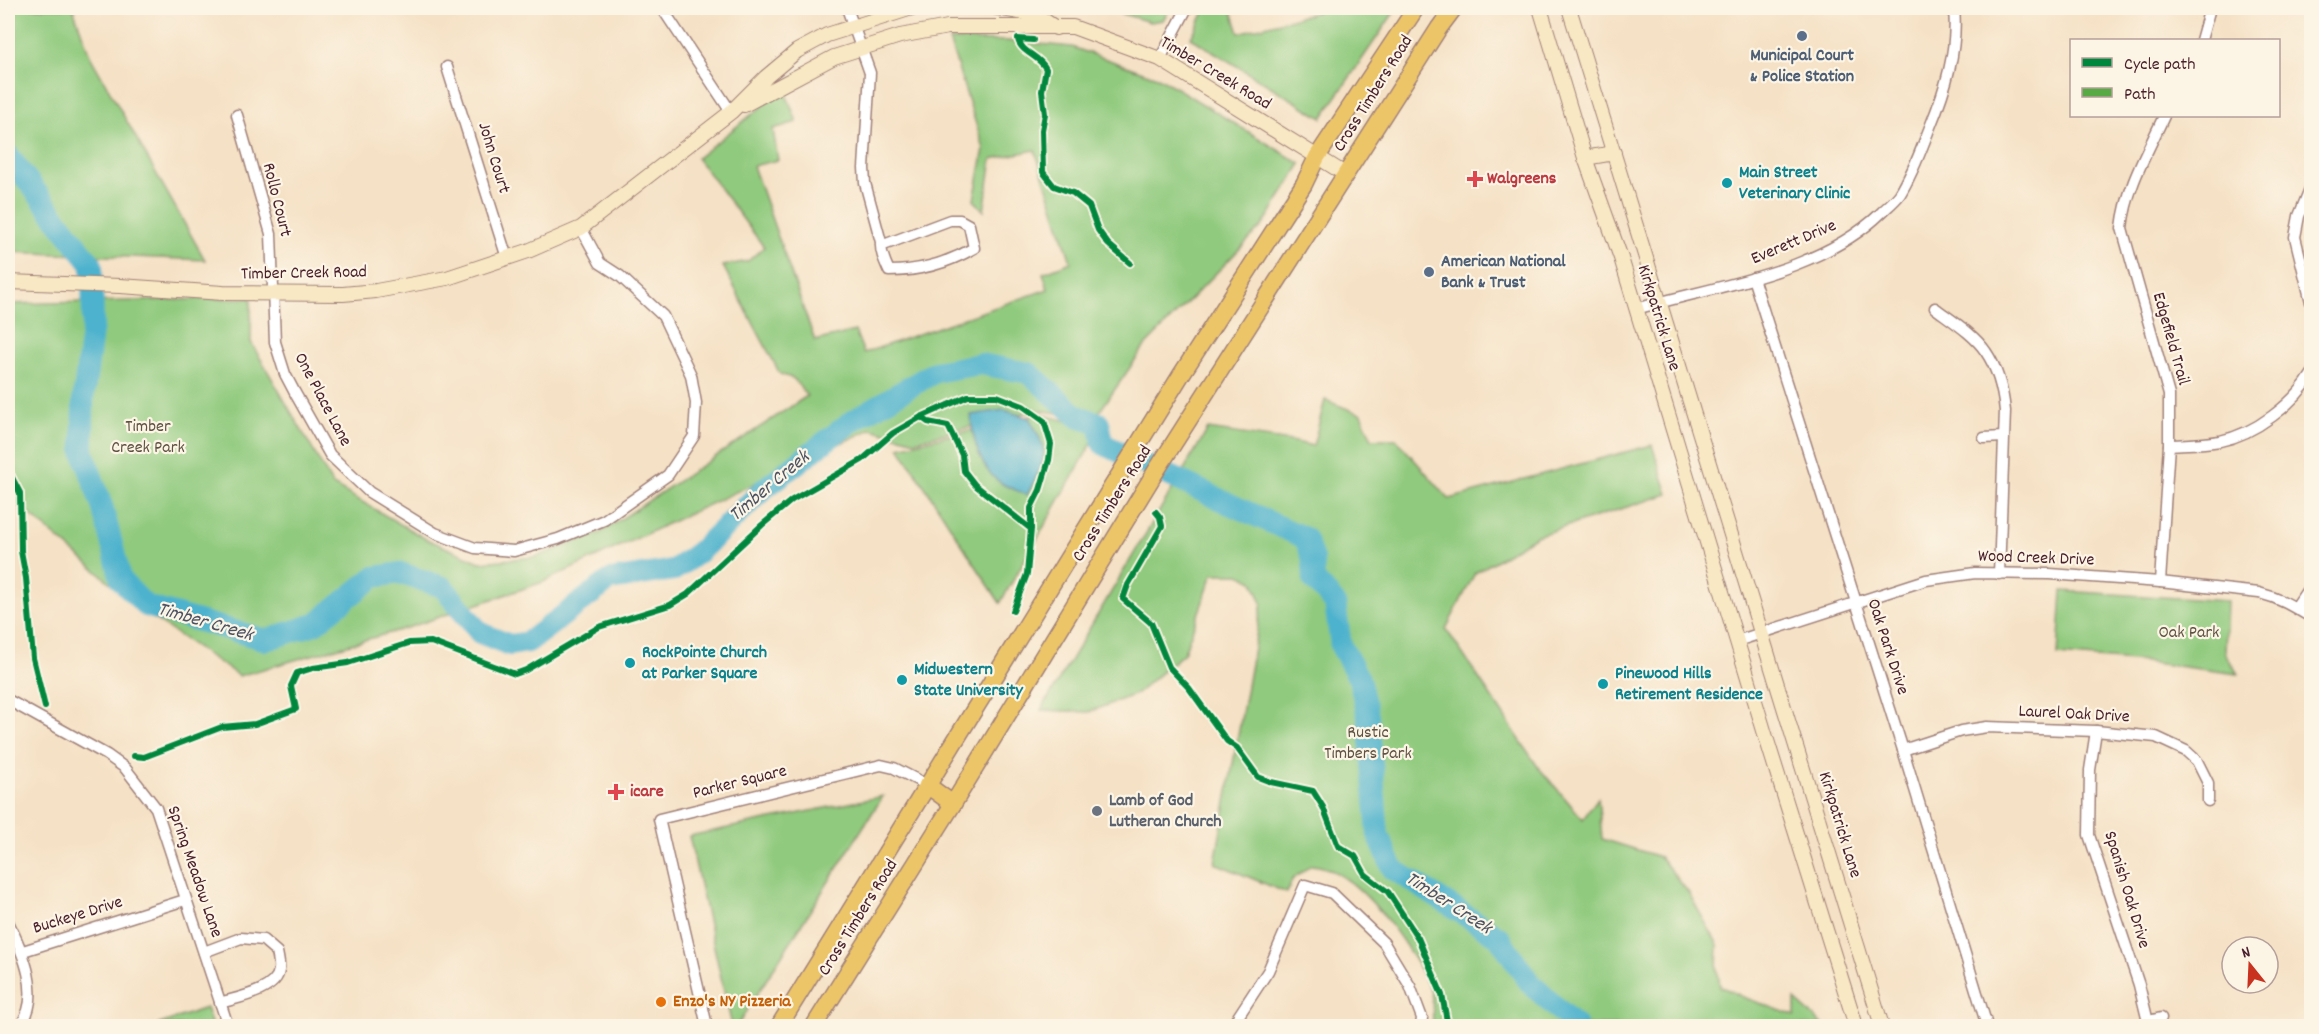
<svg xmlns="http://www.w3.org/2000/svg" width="2319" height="1034" font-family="Dekko,sans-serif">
  <rect width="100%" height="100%" fill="#fcf5e5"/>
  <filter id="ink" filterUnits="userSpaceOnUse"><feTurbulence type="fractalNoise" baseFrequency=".0167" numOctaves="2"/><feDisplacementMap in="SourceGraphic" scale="12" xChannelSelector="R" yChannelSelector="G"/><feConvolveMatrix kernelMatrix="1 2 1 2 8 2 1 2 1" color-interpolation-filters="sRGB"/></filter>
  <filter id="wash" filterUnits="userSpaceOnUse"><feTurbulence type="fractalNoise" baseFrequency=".008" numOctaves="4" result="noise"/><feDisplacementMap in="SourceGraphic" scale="24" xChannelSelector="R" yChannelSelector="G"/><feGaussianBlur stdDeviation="1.35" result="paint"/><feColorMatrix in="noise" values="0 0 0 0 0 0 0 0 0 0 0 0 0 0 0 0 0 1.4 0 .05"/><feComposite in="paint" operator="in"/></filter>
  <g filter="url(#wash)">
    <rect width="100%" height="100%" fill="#f5e1c5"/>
    <g fill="#90ca7e" stroke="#6d7454" stroke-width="1.5">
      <path d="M8,8H73L90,56L205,260L8,252Z"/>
      <path d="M1102,8H1170L1163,20L1150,22Z"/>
      <path d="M1206,8H1231L1239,33L1332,8H1397L1322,118L1191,38Z"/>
      <path d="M949,40L1008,41L1072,47L1160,78L1301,164L1263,225L1145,346L1095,418L1036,410L915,441L871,429L543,582L407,628L239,676L147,614L8,496V304L251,298V342L333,485L426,539L480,562L535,557L600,533L807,396L794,379L780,374L723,266L748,261L764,247L697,158L784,89L797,122L773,129L778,160L753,166L815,341L855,331L864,353L1048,289L1043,273L1071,262L1035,150L992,159L984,211L974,200L984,149Z"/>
      <path d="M1325,400L1361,414L1372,439H1396L1449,499L1652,445L1668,494L1536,536L1475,573L1446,629L1538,767L1583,819L1598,798L1602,839L1660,857L1688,892L1718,945L1717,967L1720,986L1743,997L1795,1016V1000L1824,1026H1433C1432,1015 1434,1000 1430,990C1413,950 1358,867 1311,865L1292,880L1287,893L1215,863L1262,603L1253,581L1240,574H1213L1184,653L1136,694L1089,712L1041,710L1208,429L1291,441L1313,446Z"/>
      <path d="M1039,414L1100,429L1000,603L899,447Z"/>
      <path d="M2062,591L2227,601L2225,653L2238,674L2146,662L2058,655Z"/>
      <path d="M883,796L737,1026H732L689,836Z"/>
      <path d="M206,1008L212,1026H154Z"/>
    </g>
    <path fill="#4eb2cd" stroke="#4c687c" stroke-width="1.5" d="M1004,410L1029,418C1052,455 1045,459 1027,495C1019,491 1009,488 1001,483C980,470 972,438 971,415Z"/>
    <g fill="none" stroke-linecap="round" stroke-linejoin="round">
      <path stroke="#4eb2cd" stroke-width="22" d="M8,155L92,265L93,324L83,400V451L103,509L121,580L146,606L266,640L315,624L374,577L400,573L443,587L480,633L510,645L528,642L610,580L674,570L699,552L765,488L852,421L935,372L980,364L1029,373L1077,416L1099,423L1103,444L1223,501L1305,538L1313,559L1314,580L1335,603L1341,646L1359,679L1368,716L1378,835L1393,869L1499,937L1530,983L1576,1026"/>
    </g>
  </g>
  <g filter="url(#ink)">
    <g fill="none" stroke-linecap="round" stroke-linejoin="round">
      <g stroke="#a08078" stroke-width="13">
        <g id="street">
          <path d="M662,8L731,112"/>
          <path d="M847,8L870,73L864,168L865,183L881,242C880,252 885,262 889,271C918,271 948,263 974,248L969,225L960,220H950L881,246"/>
          <path d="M2201,40L2210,8"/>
          <path d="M1160,59L1187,8"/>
          <path d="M447,67L507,258"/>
          <path d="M237,115L271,234L275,342L285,374L295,393L330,455L369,492L435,533L475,548L514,551L558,539L604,520L668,475L694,436L696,403L691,375L663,316L620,276L600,263L581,228"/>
          <path d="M2312,184L2299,216L2295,237L2312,306"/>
          <path d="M1753,278L1903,750L1987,1026"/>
          <path d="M1935,308C1951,320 1975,335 1986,352C1997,368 2003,391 2005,411L1999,574"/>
          <path d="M1636,309C1717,285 1818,274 1881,213C1887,207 1895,201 1900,194C1913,173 1921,150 1930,127C1946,88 1958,49 1954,8"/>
          <path d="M1984,438L2003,437"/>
          <path d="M2169,445C2186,444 2203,444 2220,441C2255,434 2294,404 2312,374"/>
          <path d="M2160,582L2169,445V395L2122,228C2126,188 2148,151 2164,116"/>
          <path d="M2296,607L2312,583"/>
          <path d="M1737,641L1926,580L1975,573L2050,574L2160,582L2259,593C2280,598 2294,607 2312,618"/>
          <path d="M8,700L107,755L125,768L156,808L228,1026"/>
          <path d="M2096,731L2090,770L2089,835L2139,985L2149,1026"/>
          <path d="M1903,750L1961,731L1987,727L2096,731L2156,737L2186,751L2197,761L2208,783V801"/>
          <path d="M8,922C23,952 43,996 20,1026"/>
          <path d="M23,951L185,900"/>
          <path d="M204,952L241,938L263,940L277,952C278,957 280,965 279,970C277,991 236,998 220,1003"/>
          <path d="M2148,1021L2161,1018"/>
          <path d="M707,1026L659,819L881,765L894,768L927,785"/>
          <path d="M1232,1026L1268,971L1305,885L1332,893L1384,943L1410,986L1422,1018L1421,1026"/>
        </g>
      </g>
      <g stroke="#a08078" stroke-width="16">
        <g id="secondary">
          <path d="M997,8L1036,15L1056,28"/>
          <path d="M1540,8L1585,158L1621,258L1765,734L1856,1026"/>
          <path d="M1569,8L1882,1026"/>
          <path d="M744,105L834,57L900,36L948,27H1073L1160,59L1345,174"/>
          <path d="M1585,158L1614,153"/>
          <path d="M8,282L120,286L223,293L343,294L376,291L447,278L528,251L581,228L731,112L766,77L797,51L827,35L912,8"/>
        </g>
      </g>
      <g stroke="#a08078" stroke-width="19">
        <g id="primary">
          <path d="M927,785L953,804"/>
          <path d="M779,1026L1181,375L1304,184L1317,157L1416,8"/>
          <path d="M814,1026L953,804L1156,471L1439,28L1454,8"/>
        </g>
      </g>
      <use href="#street" stroke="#fff" stroke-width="10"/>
      <use href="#secondary" stroke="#f8e8c3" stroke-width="14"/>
      <use href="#primary" stroke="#edc569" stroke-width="16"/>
      <path stroke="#57aa44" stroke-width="4.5" stroke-dasharray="9 4.5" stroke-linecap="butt" d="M857,9L862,8"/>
      <g stroke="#fcf5e5" stroke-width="10">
        <g id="cycleway">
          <path d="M1033,40L1018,39C1021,53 1039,55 1046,69L1042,91L1045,114L1042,130L1043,172L1054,186L1073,193L1089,206L1098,230L1108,244L1130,263"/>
          <path d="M8,470L20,493L21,551L26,578L33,658L45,707"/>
          <path d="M1156,512L1160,517L1162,526L1128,585L1123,599L1151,623L1169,667L1189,688L1227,741L1237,748L1258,777L1271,782L1313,791L1323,807L1338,846L1355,856L1365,874L1388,892L1418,938L1442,995L1448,1026"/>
          <path d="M1013,611L1027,574L1031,529V508L1040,490L1049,460L1051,444L1044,421L1023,406L997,396H968L921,417L928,422L948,426L962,455L964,471L975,485L1031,529"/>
          <path d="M134,756L144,757L222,727L255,724L296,709L291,686L297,673L313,668L348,663L409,643L431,642L515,674L526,670L599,627L670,605L688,594L762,525L792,500L862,460L893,433L921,417"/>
        </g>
      </g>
      <use href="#cycleway" stroke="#00873e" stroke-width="6"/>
    </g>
  </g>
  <g fill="#5c6f8a" stroke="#fcf5e5" stroke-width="2">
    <circle cx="1802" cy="36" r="6"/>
    <circle cx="1429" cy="272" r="6"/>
  </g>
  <g fill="#e0444e" stroke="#fcf5e5" stroke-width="2">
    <path d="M1472 170h6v6h6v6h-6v6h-6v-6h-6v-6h6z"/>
    <path d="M613 783h6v6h6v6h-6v6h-6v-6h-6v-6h6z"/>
  </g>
  <g fill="#0f9aa8" stroke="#fcf5e5" stroke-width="2">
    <circle cx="1727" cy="183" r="6"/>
    <circle cx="630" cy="663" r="6"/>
    <circle cx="902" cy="680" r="6"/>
    <circle cx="1603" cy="684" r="6"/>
  </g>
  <circle fill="#6b7280" stroke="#fcf5e5" stroke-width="2" cx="1097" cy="811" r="6"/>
  <circle fill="#e8710a" stroke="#fcf5e5" stroke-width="2" cx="661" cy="1002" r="6"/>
  <g text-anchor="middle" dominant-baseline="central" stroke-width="4.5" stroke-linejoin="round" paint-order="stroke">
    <g font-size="18" font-weight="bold" fill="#4e5e75" stroke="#fcf5e5">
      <text x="1802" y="56">Municipal Court<tspan x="1802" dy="21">&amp; Police Station</tspan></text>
      <text x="1441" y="262" text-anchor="start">American National<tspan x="1441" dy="21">Bank &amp; Trust</tspan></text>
    </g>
    <g font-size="18" fill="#4a1f2b" stroke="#fcf5e5">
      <text transform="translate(1215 74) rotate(31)">Timber Creek Road</text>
      <text transform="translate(1374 94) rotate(-58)">Cross Timbers Road</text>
      <text transform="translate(493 158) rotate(73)">John Court</text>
      <text transform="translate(276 200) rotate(76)">Rollo Court</text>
      <text transform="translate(1794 243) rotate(-23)">Everett Drive</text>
      <text transform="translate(304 274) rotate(-1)">Timber Creek Road</text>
      <text transform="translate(1658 318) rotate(73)">Kirkpatrick Lane</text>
      <text transform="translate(2170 339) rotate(74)">Edgefield Trail</text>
      <text transform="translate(322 400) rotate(62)">One Place Lane</text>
      <text transform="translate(1113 504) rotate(-58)">Cross Timbers Road</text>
      <text transform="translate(2036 559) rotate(2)">Wood Creek Drive</text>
      <text transform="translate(1887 647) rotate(72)">Oak Park Drive</text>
      <text transform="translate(2074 715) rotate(3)">Laurel Oak Drive</text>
      <text transform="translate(740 783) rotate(-14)">Parker Square</text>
      <text transform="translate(1839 825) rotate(73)">Kirkpatrick Lane</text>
      <text transform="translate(194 872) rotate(71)">Spring Meadow Lane</text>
      <text transform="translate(2126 890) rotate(73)">Spanish Oak Drive</text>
      <text transform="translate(78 916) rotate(-17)">Buckeye Drive</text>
      <text transform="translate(859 918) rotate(-58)">Cross Timbers Road</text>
    </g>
    <g font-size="18" font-weight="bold" fill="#0d838f" stroke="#fcf5e5" text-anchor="start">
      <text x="1739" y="173">Main Street<tspan x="1739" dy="21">Veterinary Clinic</tspan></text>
      <text x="642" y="653">RockPointe Church<tspan x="642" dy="21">at Parker Square</tspan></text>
      <text x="914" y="670">Midwestern<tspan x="914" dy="21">State University</tspan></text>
      <text x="1615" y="674">Pinewood Hills<tspan x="1615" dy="21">Retirement Residence</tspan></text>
    </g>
    <g font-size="18" font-weight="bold" fill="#be3a42" stroke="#fcf5e5" text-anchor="start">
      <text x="1487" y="179">Walgreens</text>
      <text x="630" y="792">icare</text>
    </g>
    <g font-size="18" fill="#5f5244" stroke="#fcf5e5">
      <text x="148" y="427">Timber<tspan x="148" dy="21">Creek Park</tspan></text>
      <text x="2189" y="633">Oak Park</text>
      <text x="1368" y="733">Rustic<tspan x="1368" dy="21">Timbers Park</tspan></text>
    </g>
    <g font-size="18" font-weight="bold" fill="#5b616d" stroke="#fcf5e5" text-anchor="start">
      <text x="1109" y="801">Lamb of God<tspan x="1109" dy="21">Lutheran Church</tspan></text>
    </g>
    <g font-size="18" font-weight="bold" fill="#c56008" stroke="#fcf5e5" text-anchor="start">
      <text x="673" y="1002">Enzo's NY Pizzeria</text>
    </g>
    <g font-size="20" font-style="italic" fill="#4b5264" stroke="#fcf5e5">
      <text transform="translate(770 487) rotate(-40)">Timber Creek</text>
      <text transform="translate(205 623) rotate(16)">Timber Creek</text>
      <text transform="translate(1448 904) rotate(33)">Timber Creek</text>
    </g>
  </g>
  <rect width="2319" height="1034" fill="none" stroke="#fcf5e5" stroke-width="30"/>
  <rect x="2070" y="39" width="210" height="78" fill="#fcf5e5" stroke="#b59f9b" stroke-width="1.5"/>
  <rect x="2082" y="58" width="30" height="9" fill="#00873e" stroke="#b59f9b" stroke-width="1.5"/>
  <text x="2124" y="69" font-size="18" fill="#4a1f2b">Cycle path</text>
  <rect x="2082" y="88" width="30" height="9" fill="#57aa44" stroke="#b59f9b" stroke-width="1.5"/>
  <text x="2124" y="99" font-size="18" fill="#4a1f2b">Path</text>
  <g transform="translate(2250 965) rotate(342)"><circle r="28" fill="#fcf5e5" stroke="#b59f9b" stroke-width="1.5"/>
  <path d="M0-4.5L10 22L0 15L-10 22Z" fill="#c8321e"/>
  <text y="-9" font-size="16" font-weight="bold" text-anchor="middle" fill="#4a1f2b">N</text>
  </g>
</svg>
